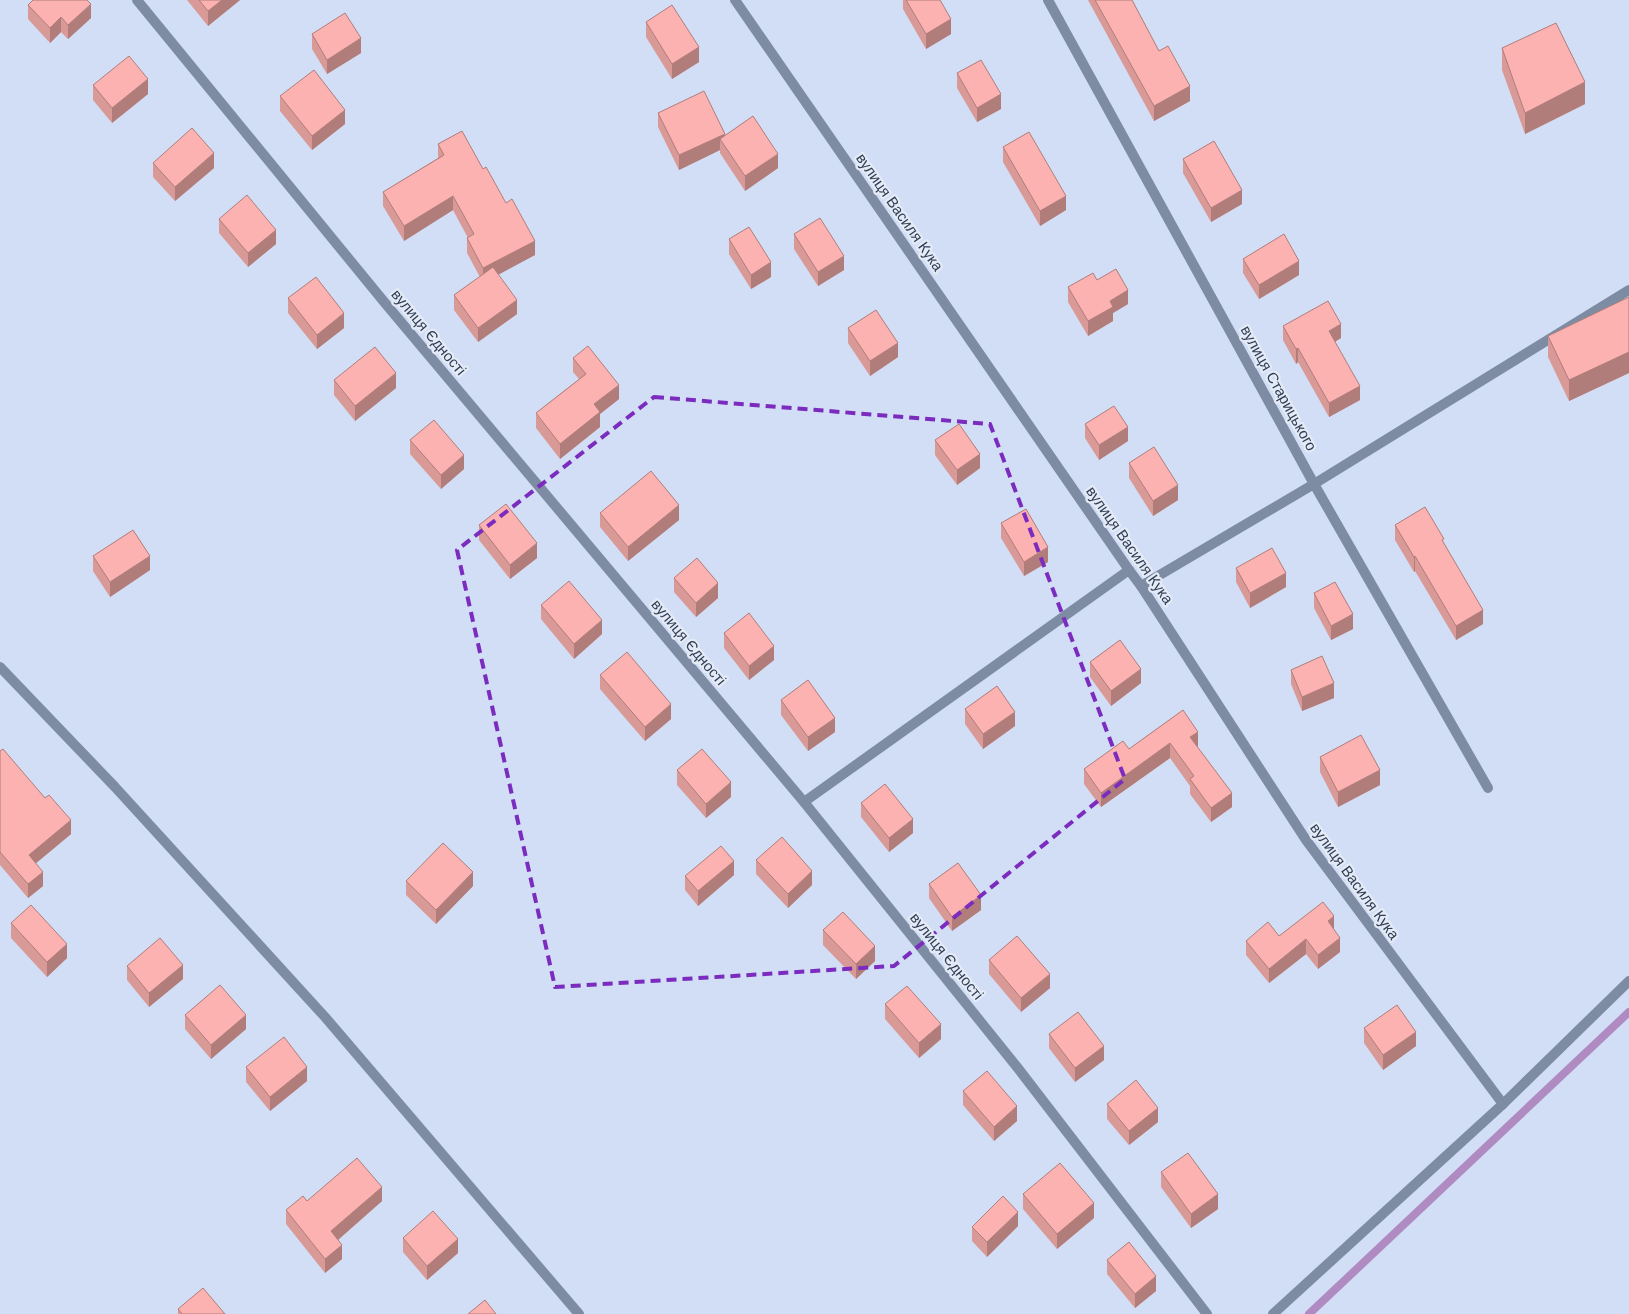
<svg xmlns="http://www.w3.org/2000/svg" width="1629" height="1314" font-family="Helvetica,sans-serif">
  <rect width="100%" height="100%" fill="#d1def5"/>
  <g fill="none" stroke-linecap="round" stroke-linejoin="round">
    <path stroke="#af8bc2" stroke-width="8" d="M1309,1314L1629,1012"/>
    <g stroke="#7e8ca3" stroke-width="10">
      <path d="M137,0L385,303L804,802L1017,1067L1207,1314"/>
      <path d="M735,0L1129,570L1141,586L1306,840L1503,1104"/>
      <path d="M1048,0L1314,484L1488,788"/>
      <path d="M1141,586L1314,484L1629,290"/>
      <path d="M0,667L115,787L325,1017L579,1314"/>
      <path d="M804,802L1129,570"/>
      <path d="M1273,1314L1503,1104L1629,981"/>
    </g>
  </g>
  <g fill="#d89997">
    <path d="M187,0H240L208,26Z"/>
    <path d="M903,0H940L951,34L926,49L903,9Z"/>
    <path d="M1088,0H1132L1159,51L1190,101L1154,121Z"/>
    <path d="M28,5L91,18L68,39L61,32L50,43L28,19Z"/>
    <path d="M646,22L699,62L672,79L646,37Z"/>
    <path d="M312,34L361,53L327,74L312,49Z"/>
    <path d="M1502,48L1585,104L1525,134L1502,70Z"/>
    <path d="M957,73L1001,109L977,122L957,88Z"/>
    <path d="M93,85L148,94L112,123L93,100Z"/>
    <path d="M280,96L345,124L312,150L280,111Z"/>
    <path d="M658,113L725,135L778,168L745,191L720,153V150L679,170L658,127Z"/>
    <path d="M438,144L483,169L535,255L498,274L517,314L478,342L454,310V295L480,277L467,253V238H468L453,210L404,241L383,206V192L438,158Z"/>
    <path d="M1003,147L1066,210L1040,226L1003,162Z"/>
    <path d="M1183,159L1242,204L1211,222L1183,173Z"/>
    <path d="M153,163L214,168L175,201L153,177Z"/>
    <path d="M219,219L276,244L248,267L219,233Z"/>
    <path d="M794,234L844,270L818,286L794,249Z"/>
    <path d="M729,239L771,277L751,289L729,254Z"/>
    <path d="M1243,259L1299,275L1259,299L1243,273Z"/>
    <path d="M1097,280L1128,304L1113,313V321L1088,336L1068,302V287Z"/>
    <path d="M1629,297V373L1569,401L1548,357V336Z"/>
    <path d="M288,298L344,328L317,349L288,313Z"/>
    <path d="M1283,326L1341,338L1335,342L1360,400L1329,417L1298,362L1296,364L1283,340Z"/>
    <path d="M848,328L898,357L870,376L848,343Z"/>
    <path d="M573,358L619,399L600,414V427L560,459L536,428V413L579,379L573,372Z"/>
    <path d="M334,380L396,388L355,421L334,395Z"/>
    <path d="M1085,424L1128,441L1099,460L1085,438Z"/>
    <path d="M410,440L464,469L441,489L410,454Z"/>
    <path d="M935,440L980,468L957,485L935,455Z"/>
    <path d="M1129,463L1178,500L1153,516L1129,478Z"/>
    <path d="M600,513L679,520L628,561L600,527Z"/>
    <path d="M1001,523L1048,562L1024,576L1001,538Z"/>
    <path d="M479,525L537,558L510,579L479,540Z"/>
    <path d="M1395,525L1444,543L1483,624L1456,640L1415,571L1414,572L1395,540Z"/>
    <path d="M93,556L150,570L110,597L93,571Z"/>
    <path d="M1236,568L1286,587L1250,608L1236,582Z"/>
    <path d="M674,578L718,598L696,617L674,592Z"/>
    <path d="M1314,593L1353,629L1331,640L1314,608Z"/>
    <path d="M541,605L602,634L574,659L541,619Z"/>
    <path d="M724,633L774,660L749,680L724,648Z"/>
    <path d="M1090,662L1141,683L1111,706L1090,677Z"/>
    <path d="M1291,670L1334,698L1302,711L1291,684Z"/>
    <path d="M600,675L671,719L645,741L600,689Z"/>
    <path d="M781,700L835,732L808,751L781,715Z"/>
    <path d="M965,709L1015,726L983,749L965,724Z"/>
    <path d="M1183,710L1198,746H1197L1232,807L1211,822L1190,794V786L1170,758L1101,807L1084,784V769L1129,749Z"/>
    <path d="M0,751L71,834L36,863L43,886L28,898L0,865Z"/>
    <path d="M1320,757L1380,785L1338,807L1320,772Z"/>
    <path d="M677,770L731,797L706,818L677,785Z"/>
    <path d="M861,803L913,833L889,852L861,817Z"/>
    <path d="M756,860L812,885L788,908L756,874Z"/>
    <path d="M734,875L698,906L685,890V876Z"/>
    <path d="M406,881L473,886L436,924L406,895Z"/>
    <path d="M929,884L981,910L952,931L929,898Z"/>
    <path d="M11,923L67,958L47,977L11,938Z"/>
    <path d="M1334,929L1340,952L1318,969L1306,954L1269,983L1246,955V941Z"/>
    <path d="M823,930L875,961L856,979L823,945Z"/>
    <path d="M989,960L1050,988L1021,1012L989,974Z"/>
    <path d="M127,966L183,979L149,1007L127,980Z"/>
    <path d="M885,1004L941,1039L919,1058L885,1019Z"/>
    <path d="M185,1015L246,1029L211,1059L185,1029Z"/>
    <path d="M1364,1028L1416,1046L1383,1070L1364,1043Z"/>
    <path d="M1049,1034L1104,1060L1075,1082L1049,1048Z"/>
    <path d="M246,1067L307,1081L270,1111L246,1082Z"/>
    <path d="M963,1091L1017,1121L994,1141L963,1105Z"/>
    <path d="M1107,1104L1158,1122L1129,1145L1107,1119Z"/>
    <path d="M1161,1172L1218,1209L1191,1228L1161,1187Z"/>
    <path d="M1023,1194L1094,1218L1057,1249L1023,1209Z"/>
    <path d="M307,1201H382L338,1240L342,1259L325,1273L286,1224V1210Z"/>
    <path d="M1018,1226L987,1257L972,1241V1227Z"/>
    <path d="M403,1238L458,1253L427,1280L403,1252Z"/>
    <path d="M1107,1260L1156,1291L1135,1308L1107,1274Z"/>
    <path d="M178,1309L225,1314H178Z"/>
  </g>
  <g fill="#b07d7b">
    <path d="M222,0H240L208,26V11Z"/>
    <path d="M91,4V18L68,39V25Z"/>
    <path d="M61,17V32L50,43V28Z"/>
    <path d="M951,19V34L926,49V34Z"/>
    <path d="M361,38V53L327,74V60Z"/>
    <path d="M699,47V62L672,79V64Z"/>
    <path d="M148,79V94L112,123V108Z"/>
    <path d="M1585,82V104L1525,134V113Z"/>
    <path d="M1190,86V101L1154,121V106Z"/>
    <path d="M1001,94V109L977,122V108Z"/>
    <path d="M345,110V124L312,150V136Z"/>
    <path d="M725,134V145L720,139V150L679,170V155Z"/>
    <path d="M214,153V168L175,201V187Z"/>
    <path d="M778,154V168L745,191V176Z"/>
    <path d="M1242,190V204L1211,222V208Z"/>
    <path d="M453,196V210L404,241V226Z"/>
    <path d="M1066,196V210L1040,226V211Z"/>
    <path d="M276,230V244L248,267V253Z"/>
    <path d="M535,241V255L483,283V268Z"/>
    <path d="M844,256V270L818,286V272Z"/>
    <path d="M1299,261V275L1259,299V285Z"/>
    <path d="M771,262V277L751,289V275Z"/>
    <path d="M1128,290V304L1113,313V321L1088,336V321L1110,301Z"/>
    <path d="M517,300V314L478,342V328Z"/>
    <path d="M344,313V328L317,349V335Z"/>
    <path d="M1341,324V338L1329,345V331Z"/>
    <path d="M898,343V357L870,376V361Z"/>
    <path d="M1298,348V362L1296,364V349Z"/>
    <path d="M1629,352V373L1569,401V380Z"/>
    <path d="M396,373V388L355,421V406Z"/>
    <path d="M619,385V399L600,414V427L560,459V444L594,404Z"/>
    <path d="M1360,386V400L1329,417V403Z"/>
    <path d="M1128,427V441L1099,460V445Z"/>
    <path d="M980,454V468L957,485V470Z"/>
    <path d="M464,455V469L441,489V475Z"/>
    <path d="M1178,485V500L1153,516V501Z"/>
    <path d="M679,505V520L628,561V547Z"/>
    <path d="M537,543V558L510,579V565Z"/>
    <path d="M1048,547V562L1024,576V562Z"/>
    <path d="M150,556V570L110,597V582Z"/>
    <path d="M1415,556V571L1414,572V557Z"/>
    <path d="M1286,573V587L1250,608V593Z"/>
    <path d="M718,583V598L696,617V603Z"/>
    <path d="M1483,610V624L1456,640V626Z"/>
    <path d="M1353,614V629L1331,640V626Z"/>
    <path d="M602,620V634L574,659V644Z"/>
    <path d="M774,646V660L749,680V666Z"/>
    <path d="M1141,669V683L1111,706V691Z"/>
    <path d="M1334,683V698L1302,711V697Z"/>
    <path d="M671,704V719L645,741V727Z"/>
    <path d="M1015,712V726L983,749V734Z"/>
    <path d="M835,718V732L808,751V737Z"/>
    <path d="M1198,732V746L1190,751V737Z"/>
    <path d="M1170,743V758L1101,807V793Z"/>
    <path d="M1380,770V785L1338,807V792Z"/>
    <path d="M731,782V797L706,818V804Z"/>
    <path d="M1232,793V807L1211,822V808Z"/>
    <path d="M913,819V833L889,852V838Z"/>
    <path d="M71,820V834L29,869V855Z"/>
    <path d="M734,861V875L698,906V891Z"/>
    <path d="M812,871V885L788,908V894Z"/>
    <path d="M43,872V886L28,898V884Z"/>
    <path d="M473,872V886L436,924V910Z"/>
    <path d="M981,895V910L952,931V917Z"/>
    <path d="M1334,916V930L1328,921Z"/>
    <path d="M1340,938V952L1318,969V955Z"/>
    <path d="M1306,939V954L1269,983V969Z"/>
    <path d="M67,944V958L47,977V962Z"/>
    <path d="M875,946V961L856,979V964Z"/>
    <path d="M183,965V979L149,1007V993Z"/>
    <path d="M1050,974V988L1021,1012V998Z"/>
    <path d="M246,1015V1029L211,1059V1045Z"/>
    <path d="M941,1024V1039L919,1058V1043Z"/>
    <path d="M1416,1032V1046L1383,1070V1055Z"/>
    <path d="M1104,1046V1060L1075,1082V1068Z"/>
    <path d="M307,1067V1081L270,1111V1097Z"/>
    <path d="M1017,1106V1121L994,1141V1127Z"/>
    <path d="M1158,1108V1122L1129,1145V1131Z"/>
    <path d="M382,1187V1201L331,1246V1231Z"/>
    <path d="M1218,1194V1209L1191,1228V1214Z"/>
    <path d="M1094,1203V1218L1057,1249V1234Z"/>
    <path d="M1018,1212V1226L987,1257V1242Z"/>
    <path d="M458,1239V1253L427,1280V1266Z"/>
    <path d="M342,1245V1259L325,1273V1259Z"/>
    <path d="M1156,1276V1291L1135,1308V1294Z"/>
  </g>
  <g fill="#fbb2b0" stroke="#b07d7b">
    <path d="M33,0H87L91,4L68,25L61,17L50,28L28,5Z"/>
    <path d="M199,0H222L208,11Z"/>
    <path d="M906,0H940L951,19L926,34Z"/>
    <path d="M1095,0H1132L1159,51L1168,46L1190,86L1154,106Z"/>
    <path d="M672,5L699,47L672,64L646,22Z"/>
    <path d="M345,13L361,38L327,60L312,34Z"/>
    <path d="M1556,23L1585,82L1525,113L1502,48Z"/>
    <path d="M129,56L148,79L112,108L93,85Z"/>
    <path d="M981,60L1001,94L977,108L957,73Z"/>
    <path d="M314,70L345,110L312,136L280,96Z"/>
    <path d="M704,91L725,134L679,155L658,113Z"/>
    <path d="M753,116L778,154L745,176L720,139Z"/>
    <path d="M192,128L214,153L175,187L153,163Z"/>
    <path d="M462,131L483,169L486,167L506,203L512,199L535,241L483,268L467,238L474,234L453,196L404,226L383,192L444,155L438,144Z"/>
    <path d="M1029,132L1066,196L1040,211L1003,147Z"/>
    <path d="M1214,141L1242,190L1211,208L1183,159Z"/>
    <path d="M247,195L276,230L248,253L219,219Z"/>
    <path d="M820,218L844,256L818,272L794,234Z"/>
    <path d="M749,227L771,262L751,275L729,239Z"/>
    <path d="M1284,234L1299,261L1259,285L1243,259Z"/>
    <path d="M493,267L517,300L478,328L454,295Z"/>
    <path d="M1116,269L1128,290L1110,301L1113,307L1088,321L1068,287L1093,273L1097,280Z"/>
    <path d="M316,277L344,313L317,335L288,298Z"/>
    <path d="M1629,297V352L1569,380L1548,336Z"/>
    <path d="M1328,301L1341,324L1329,331L1360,386L1329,403L1298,348L1296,349L1283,326Z"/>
    <path d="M876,310L898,343L870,361L848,328Z"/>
    <path d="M588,346L619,385L594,404L600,412L560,444L536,413L586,374L573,358Z"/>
    <path d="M375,347L396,373L355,406L334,380Z"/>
    <path d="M1114,406L1128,427L1099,445L1085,424Z"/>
    <path d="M434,420L464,455L441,475L410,440Z"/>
    <path d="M959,424L980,454L957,470L935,440Z"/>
    <path d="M1154,447L1178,485L1153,501L1129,463Z"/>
    <path d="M651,471L679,505L628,547L600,513Z"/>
    <path d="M506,504L537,543L510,565L479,525Z"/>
    <path d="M1425,507L1444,539L1442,540L1483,610L1456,626L1415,556L1414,557L1395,525Z"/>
    <path d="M1026,509L1048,547L1024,562L1001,523Z"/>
    <path d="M133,530L150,556L110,582L93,556Z"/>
    <path d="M1272,548L1286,573L1250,593L1236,568Z"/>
    <path d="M697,558L718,583L696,603L674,578Z"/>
    <path d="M569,581L602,620L574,644L541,605Z"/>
    <path d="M1335,582L1353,614L1331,626L1314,593Z"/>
    <path d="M749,613L774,646L749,666L724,633Z"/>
    <path d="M1120,640L1141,669L1111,691L1090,662Z"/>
    <path d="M627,652L671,704L645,727L600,675Z"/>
    <path d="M1322,656L1334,683L1302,697L1291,670Z"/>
    <path d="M808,680L835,718L808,737L781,700Z"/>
    <path d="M997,686L1015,712L983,734L965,709Z"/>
    <path d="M1183,710L1198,732L1190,737L1232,793L1211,808L1190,779L1194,776L1170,743L1101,793L1084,769L1123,741L1129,749Z"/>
    <path d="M1361,735L1380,770L1338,792L1320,757Z"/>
    <path d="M3,749L45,798L49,795L71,820L29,855L43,872L28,884L0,852V751Z"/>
    <path d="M702,749L731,782L706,804L677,770Z"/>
    <path d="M885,784L913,819L889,838L861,803Z"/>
    <path d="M782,837L812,871L788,894L756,860Z"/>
    <path d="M443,843L473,872L436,910L406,881Z"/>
    <path d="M721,846L734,861L698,891L685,876Z"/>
    <path d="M958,863L981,895L952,917L929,884Z"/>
    <path d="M1323,902L1334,916L1328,921L1340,938L1318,955L1306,939L1269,969L1246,941L1268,922L1279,936Z"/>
    <path d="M31,905L67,944L47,962L11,923Z"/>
    <path d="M843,912L875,946L856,964L823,930Z"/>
    <path d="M1017,936L1050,974L1021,998L989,960Z"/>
    <path d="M160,938L183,965L149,993L127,966Z"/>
    <path d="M220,985L246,1015L211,1045L185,1015Z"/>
    <path d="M907,986L941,1024L919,1043L885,1004Z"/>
    <path d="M1397,1005L1416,1032L1383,1055L1364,1028Z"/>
    <path d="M1078,1012L1104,1046L1075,1068L1049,1034Z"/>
    <path d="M284,1037L307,1067L270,1097L246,1067Z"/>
    <path d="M987,1071L1017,1106L994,1127L963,1091Z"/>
    <path d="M1136,1080L1158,1108L1129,1131L1107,1104Z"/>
    <path d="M1188,1153L1218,1194L1191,1214L1161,1172Z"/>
    <path d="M357,1158L382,1187L331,1231L342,1245L325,1259L286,1210L303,1196L307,1201Z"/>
    <path d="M1060,1163L1094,1203L1057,1234L1023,1194Z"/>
    <path d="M1003,1196L1018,1212L987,1242L972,1227Z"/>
    <path d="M433,1211L458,1239L427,1266L403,1238Z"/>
    <path d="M1129,1242L1156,1276L1135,1294L1107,1260Z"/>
    <path d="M203,1288L225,1314H182L178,1309Z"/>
    <path d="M485,1300L496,1314H468Z"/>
  </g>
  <path fill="none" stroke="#7b2cbf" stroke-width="4" stroke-dasharray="10 6" stroke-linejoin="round" d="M654,397L990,424L1125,779L894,966L555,987L457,550Z"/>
  <g text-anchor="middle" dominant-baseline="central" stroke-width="4.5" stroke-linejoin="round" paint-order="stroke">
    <g font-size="15" fill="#303d53" stroke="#e4ebf7">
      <text transform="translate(900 212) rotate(55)">вулиця Василя Кука</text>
      <text transform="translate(429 332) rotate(50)">вулиця Єдності</text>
      <text transform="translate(1279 388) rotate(61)">вулиця Старицького</text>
      <text transform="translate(1130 545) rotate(55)">вулиця Василя Кука</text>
      <text transform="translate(689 642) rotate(50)">вулиця Єдності</text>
      <text transform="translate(1355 881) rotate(54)">вулиця Василя Кука</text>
      <text transform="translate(947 956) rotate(51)">вулиця Єдності</text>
    </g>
  </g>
</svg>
